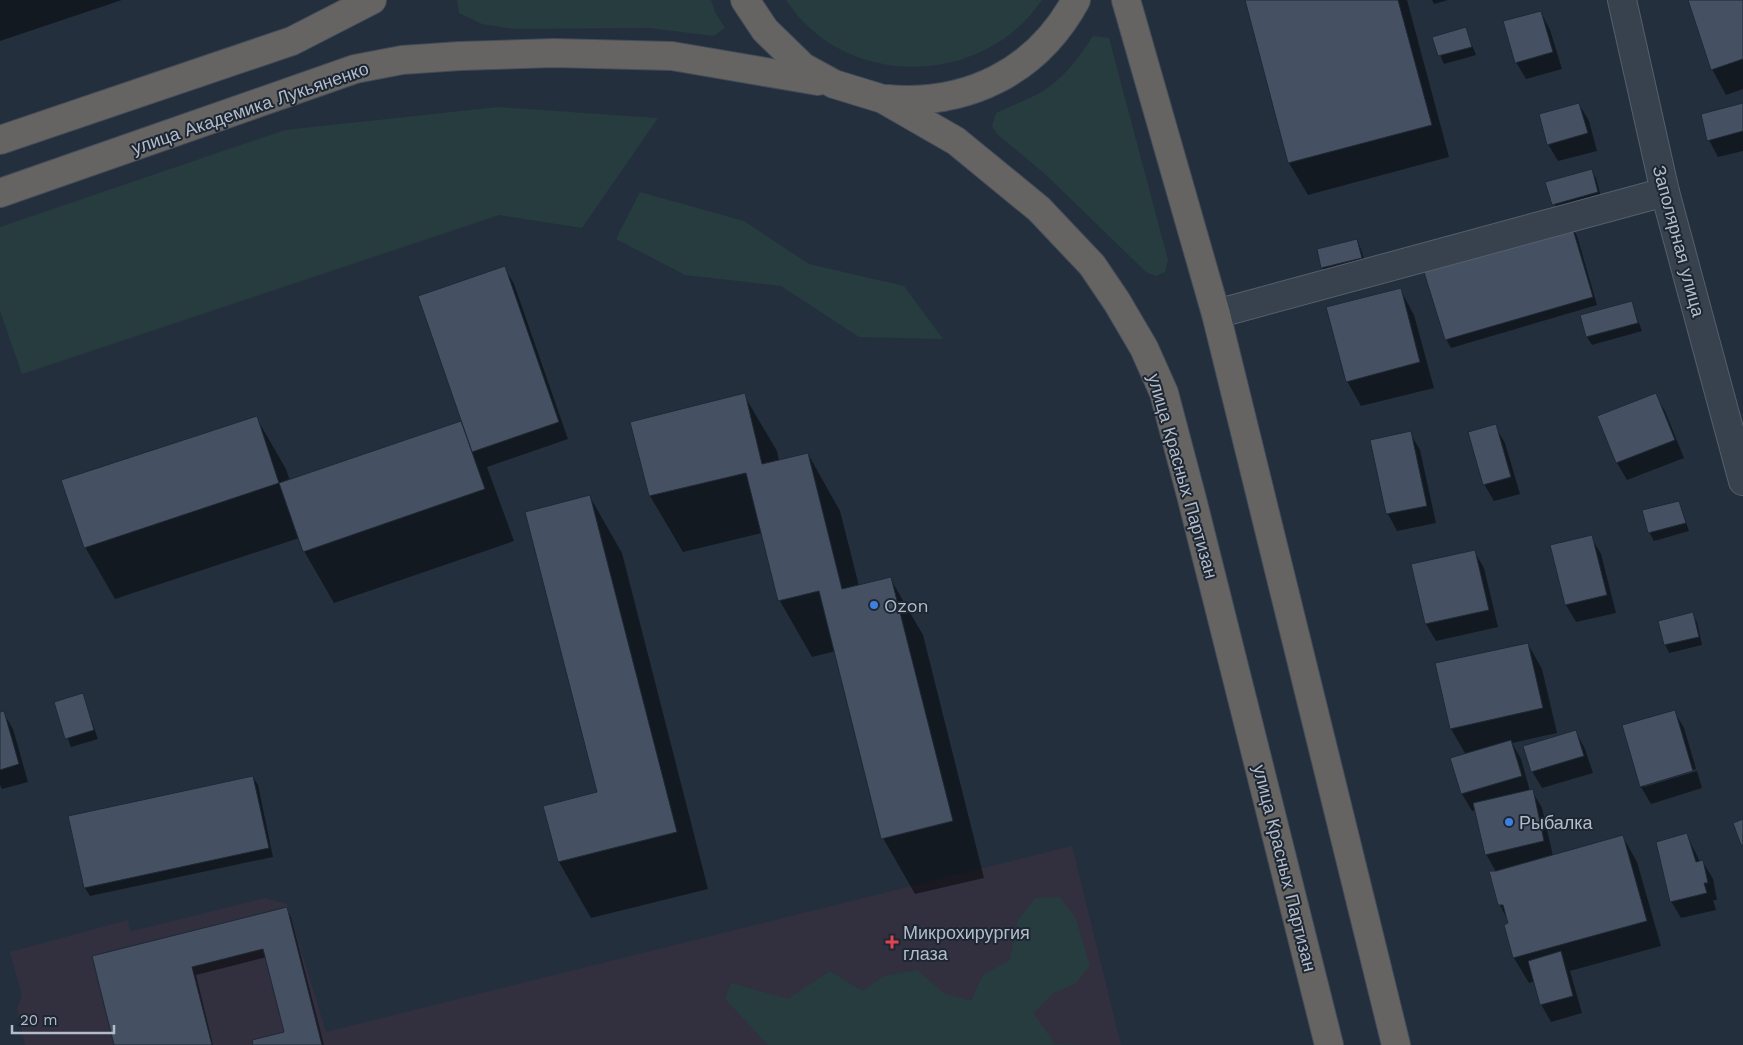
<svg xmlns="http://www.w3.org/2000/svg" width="1743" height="1045" font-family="'Work Sans',sans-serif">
  <rect width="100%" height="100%" fill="#242f3e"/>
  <path fill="#32303f" d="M1072,846L1121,1045H25L17,1008L22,996L10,952L128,920L130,932L266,898L287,904L326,1032Z"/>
  <g fill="#263c3f">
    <path d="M457,0H711L715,12L725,28L714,36L649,28L514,29L482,24L459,13Z"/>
    <path d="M786,0H1042C983,88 844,90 786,0Z"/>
    <path d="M1093,36L1109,38L1168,260L1165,272L1156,276L1146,272L1045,174L997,134L992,126L996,113C1012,105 1028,100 1043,91C1064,78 1080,56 1093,36Z"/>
    <path d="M498,107L658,118L582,228L499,215L22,374L0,311V227L285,130Z"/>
    <path d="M640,192L744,221L809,264L904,286L943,339L859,337L781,286L685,275L616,239Z"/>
    <path d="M1060,897L1076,919L1090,966L1075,984L1053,993L1033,1013L1055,1044L1090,1045H768L725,999L731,983L788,999L830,971L862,991L885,976L917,970L945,994L971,1001L983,975L1010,960L1018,920L1035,898Z"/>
  </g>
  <g fill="#0007">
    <path d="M0,0H122L0,41Z"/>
    <path d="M1246,0H1407L1449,157L1308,195L1289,163Z"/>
    <path d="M1432,0H1448L1434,4Z"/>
    <path d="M1743,0V89L1726,95L1712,69Z"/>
    <path d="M1541,12L1550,30L1562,69L1526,79L1516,62Z"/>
    <path d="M1465,28L1476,55L1444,64L1433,38Z"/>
    <path d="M1579,104L1589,121L1597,151L1558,161L1548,144Z"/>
    <path d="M1743,104V151L1718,157L1709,140Z"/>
    <path d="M1591,170L1596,178L1602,201L1558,213L1547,183Z"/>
    <path d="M1572,227L1577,236L1597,305L1451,348L1446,339Z"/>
    <path d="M1357,240L1361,249L1366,266L1327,276L1322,267Z"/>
    <path d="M504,267L514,284L568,439L487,467L514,541L334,603L304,551L299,538L115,599L85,547L256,417L286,469L290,481L463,422Z"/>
    <path d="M1400,289L1414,315L1434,388L1361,406L1347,381Z"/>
    <path d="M1631,302L1642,331L1592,345L1587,337Z"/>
    <path d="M1655,394L1665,411L1684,458L1627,480L1617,463L1599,417Z"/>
    <path d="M744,395L777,451L779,461L808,454L840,511L859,586L890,578L923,635L984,878L915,894L883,838L836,651L812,657L780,601L762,533L683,552L650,496L632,423Z"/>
    <path d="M1495,426L1505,443L1520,494L1494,501L1484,484Z"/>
    <path d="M1410,433L1420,450L1436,523L1397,531L1388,514Z"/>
    <path d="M590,497L622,553L708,889L591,918L559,862L599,793Z"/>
    <path d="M1679,502L1689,531L1654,541L1649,532Z"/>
    <path d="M1591,537L1601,554L1616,613L1576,622L1566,605Z"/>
    <path d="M1474,551L1484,568L1498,627L1436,641L1426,624L1413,565Z"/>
    <path d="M1692,614L1697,622L1702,645L1669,653L1665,644Z"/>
    <path d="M1528,644L1542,669L1557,733L1512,743L1521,759L1530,791H1532L1542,808L1553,856L1623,837L1637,862L1661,946L1570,971L1582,1013L1551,1022L1541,1004L1535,981L1529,983L1514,958L1505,925L1509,923L1500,905L1491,872H1496L1486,854L1476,810L1472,811L1462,794L1466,755L1451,729Z"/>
    <path d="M82,694L98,739L71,747L55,703Z"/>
    <path d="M1674,711L1684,728L1696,769L1644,785V787L1697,771L1702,788L1651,804L1641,787Z"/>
    <path d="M3,712L13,729L28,782L2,789L0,785V713Z"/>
    <path d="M1576,732L1585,749L1593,773L1542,788L1532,771Z"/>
    <path d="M253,777L258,785L273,857L90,896L85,888Z"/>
    <path d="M1687,835L1700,862H1703L1713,879L1717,900H1713L1716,910L1681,918L1671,901Z"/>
    <path d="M286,908L291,917L324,1045H254L285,1033L267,957L196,975L213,1045H116L93,957Z"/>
  </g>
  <g fill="#455162" stroke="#1f2835">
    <path d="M1245,0H1398L1432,125L1288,163Z"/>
    <path d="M1688,0H1743V59L1711,70Z"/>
    <path d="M1541,11L1553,52L1515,63L1503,21Z"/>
    <path d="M1466,27L1472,47L1438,56L1432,37Z"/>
    <path d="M1579,103L1588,133L1547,145L1539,114Z"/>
    <path d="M1743,103V131L1707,141L1701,114Z"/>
    <path d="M1592,169L1598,192L1552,205L1545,182Z"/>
    <path d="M1572,226L1593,297L1445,340L1423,269Z"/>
    <path d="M1357,239L1362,258L1321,268L1317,249Z"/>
    <path d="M505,266L559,422L472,452L418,296Z"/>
    <path d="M1401,288L1420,362L1346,382L1326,307Z"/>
    <path d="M1632,301L1638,323L1586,337L1580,315Z"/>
    <path d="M745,393L762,464L808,453L842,589L891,577L953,821L881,839L819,591L778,601L746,473L649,496L630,422Z"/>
    <path d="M1656,393L1675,440L1616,463L1597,416Z"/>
    <path d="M257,416L279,483L84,548L61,480Z"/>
    <path d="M461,421L485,489L303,552L279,483Z"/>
    <path d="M1496,424L1511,477L1483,485L1468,432Z"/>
    <path d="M1411,431L1427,506L1386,514L1370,440Z"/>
    <path d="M590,495L677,832L558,862L543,806L597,792L525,512Z"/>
    <path d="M1679,501L1686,523L1648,533L1642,510Z"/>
    <path d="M1592,535L1607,595L1565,605L1550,545Z"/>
    <path d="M1475,550L1489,610L1425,624L1411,564Z"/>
    <path d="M1693,612L1699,637L1664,645L1658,621Z"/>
    <path d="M1528,643L1543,708L1450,729L1435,663Z"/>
    <path d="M83,693L94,730L65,739L54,702Z"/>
    <path d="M1675,710L1693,771L1640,787L1622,725Z"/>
    <path d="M4,711L19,764L0,770V712Z"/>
    <path d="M1576,730L1584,756L1531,772L1523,746Z"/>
    <path d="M1511,740L1522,776L1461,794L1450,758Z"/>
    <path d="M253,776L269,848L84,888L68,816Z"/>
    <path d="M1533,789L1544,841L1485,855L1473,803Z"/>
    <path d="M1743,819V845H1741L1733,823Z"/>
    <path d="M1687,833L1696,862L1703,860L1708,883H1704L1707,893L1670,902L1656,842Z"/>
    <path d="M1623,835L1647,921L1513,958L1504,925L1508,923L1503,905H1498L1489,871H1496Z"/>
    <path d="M287,907L322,1045H253L252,1040L284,1032L263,949L192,967L212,1045H114L92,956Z"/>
    <path d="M1561,951L1573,996L1540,1005L1528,961Z"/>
  </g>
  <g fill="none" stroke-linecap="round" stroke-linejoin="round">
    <g stroke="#565f6c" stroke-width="30">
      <g id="minor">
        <path d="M1622,0L1665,192L1743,481"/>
        <path d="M1216,314L1665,192"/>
      </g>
    </g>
    <g stroke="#434c59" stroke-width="30">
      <g id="trunk">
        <path d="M745,0L765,30L803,67L834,84L883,99L956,141L1039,209L1092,265L1117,302L1144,348L1164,393L1192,499L1329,1045"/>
        <path d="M1126,0L1216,314L1396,1045"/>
        <path d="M887,99C967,106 1037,72 1076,0"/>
        <path d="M0,140L292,41L372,0"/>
        <path d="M0,193L355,69L402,60L460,56L554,53L672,56L818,81"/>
      </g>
    </g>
    <use href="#minor" stroke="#38414e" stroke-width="28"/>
    <use href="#trunk" stroke="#656462" stroke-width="28"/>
  </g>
  <g fill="#3f7fe0" stroke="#1d2633" stroke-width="2">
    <circle cx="874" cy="605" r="5"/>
    <circle cx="1509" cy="822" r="5"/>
  </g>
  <path fill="#e0444e" stroke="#1d2633" stroke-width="2" d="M889.5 934.5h5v5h5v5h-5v5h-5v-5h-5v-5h5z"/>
  <g text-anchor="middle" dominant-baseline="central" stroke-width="4" stroke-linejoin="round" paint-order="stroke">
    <g font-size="18" fill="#b4bcc9" stroke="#1d2633">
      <text transform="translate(250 108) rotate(-19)">улица Академика Лукьяненко</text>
      <text transform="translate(1679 241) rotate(75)">Заполярная улица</text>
      <text transform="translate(1183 476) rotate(74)">улица Красных Партизан</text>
      <text transform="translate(1285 868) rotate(76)">улица Красных Партизан</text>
    </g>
    <g font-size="18" fill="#b4bcc9" stroke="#1d2633" text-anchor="start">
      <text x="884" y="605">Ozon</text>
      <text x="1519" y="822">Рыбалка</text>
      <text x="903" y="932">Микрохирургия<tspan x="903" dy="21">глаза</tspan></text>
    </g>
  </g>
  <path d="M12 1025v8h102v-8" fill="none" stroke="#b4bcc9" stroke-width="2.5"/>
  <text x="20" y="1025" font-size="15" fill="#b4bcc9" stroke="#1d2633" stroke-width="4" paint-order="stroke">20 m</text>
</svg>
